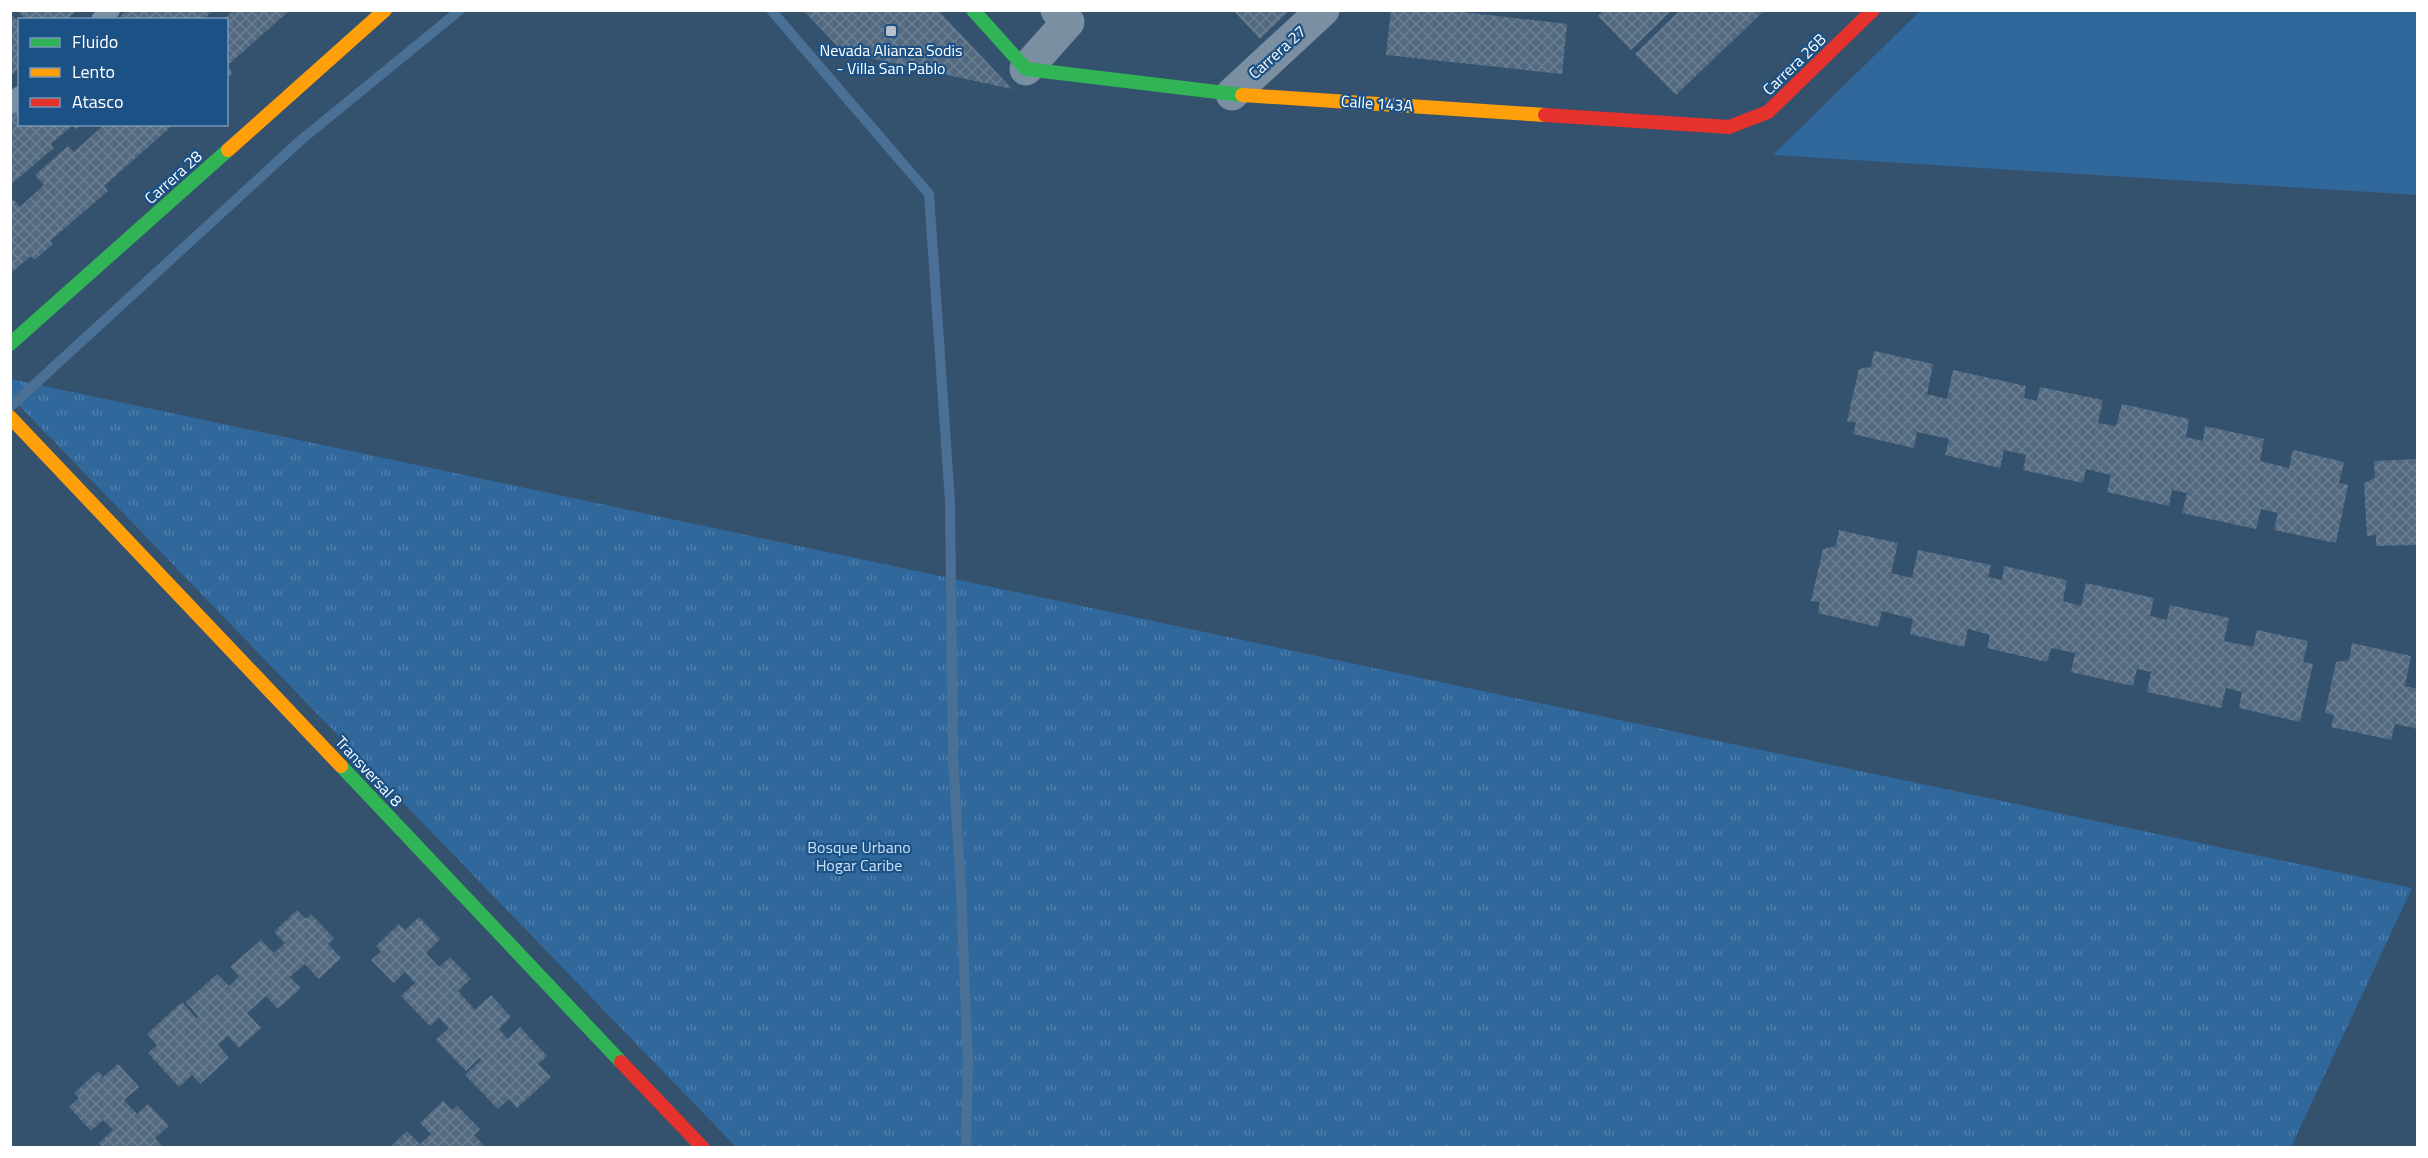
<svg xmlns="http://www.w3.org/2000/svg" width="2428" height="1158" font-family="'Titillium Web',sans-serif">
  <defs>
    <pattern id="grass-tufts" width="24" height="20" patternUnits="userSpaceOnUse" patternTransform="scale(1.5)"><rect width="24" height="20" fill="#31689c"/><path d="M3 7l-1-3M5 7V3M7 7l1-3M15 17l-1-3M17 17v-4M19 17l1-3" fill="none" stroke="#507fab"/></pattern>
    <pattern id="building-cross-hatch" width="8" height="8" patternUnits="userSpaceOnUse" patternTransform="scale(1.5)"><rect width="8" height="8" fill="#526980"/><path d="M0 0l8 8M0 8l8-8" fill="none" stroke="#6c8093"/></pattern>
  </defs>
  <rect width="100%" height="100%" fill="#34516d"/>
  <path fill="url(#grass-tufts)" d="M11,379L2412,888L2291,1147H736L11,397Z"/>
  <path fill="#31689c" d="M1920,11H2417V195L1773,155Z"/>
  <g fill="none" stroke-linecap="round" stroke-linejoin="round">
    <g stroke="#4b7095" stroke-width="10">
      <path d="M771,10L929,194L950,502L953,758L961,891L968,1061L966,1148"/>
      <path d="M10,407L301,140L460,10"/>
    </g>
  </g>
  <g fill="url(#building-cross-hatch)">
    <path d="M17,10H77L67,20H26Z"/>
    <path d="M127,10H213L203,20H117Z"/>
    <path d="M233,10H290L227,66L233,73L226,79V20H223Z"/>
    <path d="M803,10H938L1012,89L843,52Z"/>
    <path d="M1233,10H1290L1260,39Z"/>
    <path d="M1391,10H1445L1567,24L1562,74L1386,55Z"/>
    <path d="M1604,10H1672L1631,50L1598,16Z"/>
    <path d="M1680,10H1765L1676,95L1635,54Z"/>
    <path d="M10,13L20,23V68L10,76Z"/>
    <path d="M20,104V124H82L76,129L73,125L51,144L54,148L10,185V112Z"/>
    <path d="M105,124H174L104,186L108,191L50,241L53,244L34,260L31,256L10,274V202L13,199L20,207L44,185L35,175L68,146L74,152Z"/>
    <path d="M1874,351L1933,364L1927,394L1947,399L1953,370L2026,386L2024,398L2037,401L2040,387L2103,400L2098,423L2116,426L2122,404L2189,419L2186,437L2203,441L2205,426L2264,439L2260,461L2289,468L2293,450L2344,462L2339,483L2348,485L2336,543L2274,530L2278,513L2261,509L2256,529L2182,513L2187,493L2172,490L2169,506L2107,492L2111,475L2086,469L2083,483L2023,470L2026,455L2004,450L2000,468L1945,455L1949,439L1917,432L1914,448L1853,434L1856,423L1847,421L1859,369L1871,367Z"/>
    <path d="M2418,459V545L2376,546V535L2367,536L2364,483L2375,478L2374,461Z"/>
    <path d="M1839,530L1898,543L1891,573L1912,578L1918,550L1991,565L1988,577L2002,580L2004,566L2067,580L2063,601L2081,606L2086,583L2154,598L2150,616L2167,620L2170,605L2229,618L2224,641L2253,647L2257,630L2308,641L2303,662L2313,664L2300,722L2239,708L2242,692L2226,688L2221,708L2147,692L2151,672L2137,669L2133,686L2071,672L2075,653L2051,648L2047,662L1987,648L1990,635L1968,629L1964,647L1910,634L1913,619L1882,611L1878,627L1818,613L1820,602L1811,601L1823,549L1836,546Z"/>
    <path d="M2352,643L2411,656L2405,686L2418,689V729L2395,724L2391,740L2331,727L2334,715L2325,713L2336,662L2349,660Z"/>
    <path d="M297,910L306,919L311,914L334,938L328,944L341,958L319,979L305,964L290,977L301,988L278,1009L266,996L247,1013L261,1028L239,1048L228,1036L218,1045L229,1058L200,1084L192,1075L179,1087L148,1053L157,1045L147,1034L182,1002L196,1018L198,1016L186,1002L217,974L229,986L239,976L230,967L261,940L274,953L285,943L274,932Z"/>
    <path d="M419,917L440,939L426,953L439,967L450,957L471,979L458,991L475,1010L491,995L511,1017L499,1029L508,1039L520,1027L547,1056L538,1064L551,1077L517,1108L509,1099L498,1109L465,1075L481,1060L479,1058L466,1071L436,1040L449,1028L439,1018L430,1026L401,996L415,983L405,972L394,983L371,960L381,952L376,946L399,924L405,930Z"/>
    <path d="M118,1064L139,1087L124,1100L137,1114L148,1104L169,1126L155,1138L163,1148H103L99,1143L113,1130L103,1120L91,1131L69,1107L79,1098L74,1093L98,1071L103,1077Z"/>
    <path d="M443,1101L452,1110L457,1106L480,1129L474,1135L486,1148H389L407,1131L420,1144L431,1134L420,1123Z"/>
  </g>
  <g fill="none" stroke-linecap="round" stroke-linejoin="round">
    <g stroke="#7b8fa3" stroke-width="20">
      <path d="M101,20L110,10"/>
      <path d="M10,104L20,96"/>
    </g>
    <g stroke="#7b8fa3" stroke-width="33">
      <path d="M1026,69L1068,22L1057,10"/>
      <path d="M1232,94L1323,10"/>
    </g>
    <g stroke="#30b455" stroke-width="14">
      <path d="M973,10L1026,69L1242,95"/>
      <path d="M10,344L228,150"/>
      <path d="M341,766L621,1062"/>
    </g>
    <g stroke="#ff9f0a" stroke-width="14">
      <path d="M1242,95L1545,115"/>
      <path d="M228,150L385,10"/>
      <path d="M10,417L341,766"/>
    </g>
    <g stroke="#e5322d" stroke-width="14">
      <path d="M1545,115L1729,127L1768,112L1873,10"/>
      <path d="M621,1062L703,1148"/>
    </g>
  </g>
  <rect fill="#b8c2cc" stroke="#1c5185" stroke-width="2" x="885" y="25" width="12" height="12" rx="3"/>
  <g text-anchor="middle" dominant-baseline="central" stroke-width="4.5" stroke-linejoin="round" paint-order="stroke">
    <g font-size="16" fill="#fff" stroke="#1c5185">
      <text x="891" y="50">Nevada Alianza Sodis<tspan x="891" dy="18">- Villa San Pablo</tspan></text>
    </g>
    <g font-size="16" fill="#fff" stroke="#1c5185">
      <text transform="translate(1277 52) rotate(-42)">Carrera 27</text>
      <text transform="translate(1794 64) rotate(-44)">Carrera 26B</text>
      <text transform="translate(1377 103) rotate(4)">Calle 143A</text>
      <text transform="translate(173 177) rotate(-42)">Carrera 28</text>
      <text transform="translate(369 771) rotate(47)">Transversal 8</text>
    </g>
    <g font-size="16" fill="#c9e1f8" stroke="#1c5185">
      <text x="859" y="847">Bosque Urbano<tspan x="859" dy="18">Hogar Caribe</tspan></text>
    </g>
  </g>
  <rect width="2428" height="1158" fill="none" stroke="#ffffff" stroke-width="24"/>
  <rect x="18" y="18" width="210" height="108" fill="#1c5185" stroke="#7797b6" stroke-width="1.5"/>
  <rect x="30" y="38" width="30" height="9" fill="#30b455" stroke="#7797b6" stroke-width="1.5"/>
  <text x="72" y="48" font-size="18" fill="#ffffff">Fluido</text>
  <rect x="30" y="68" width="30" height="9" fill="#ff9f0a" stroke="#7797b6" stroke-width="1.5"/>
  <text x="72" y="78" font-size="18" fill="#ffffff">Lento</text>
  <rect x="30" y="98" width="30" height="9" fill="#e5322d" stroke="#7797b6" stroke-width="1.5"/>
  <text x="72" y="108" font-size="18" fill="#ffffff">Atasco</text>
</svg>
